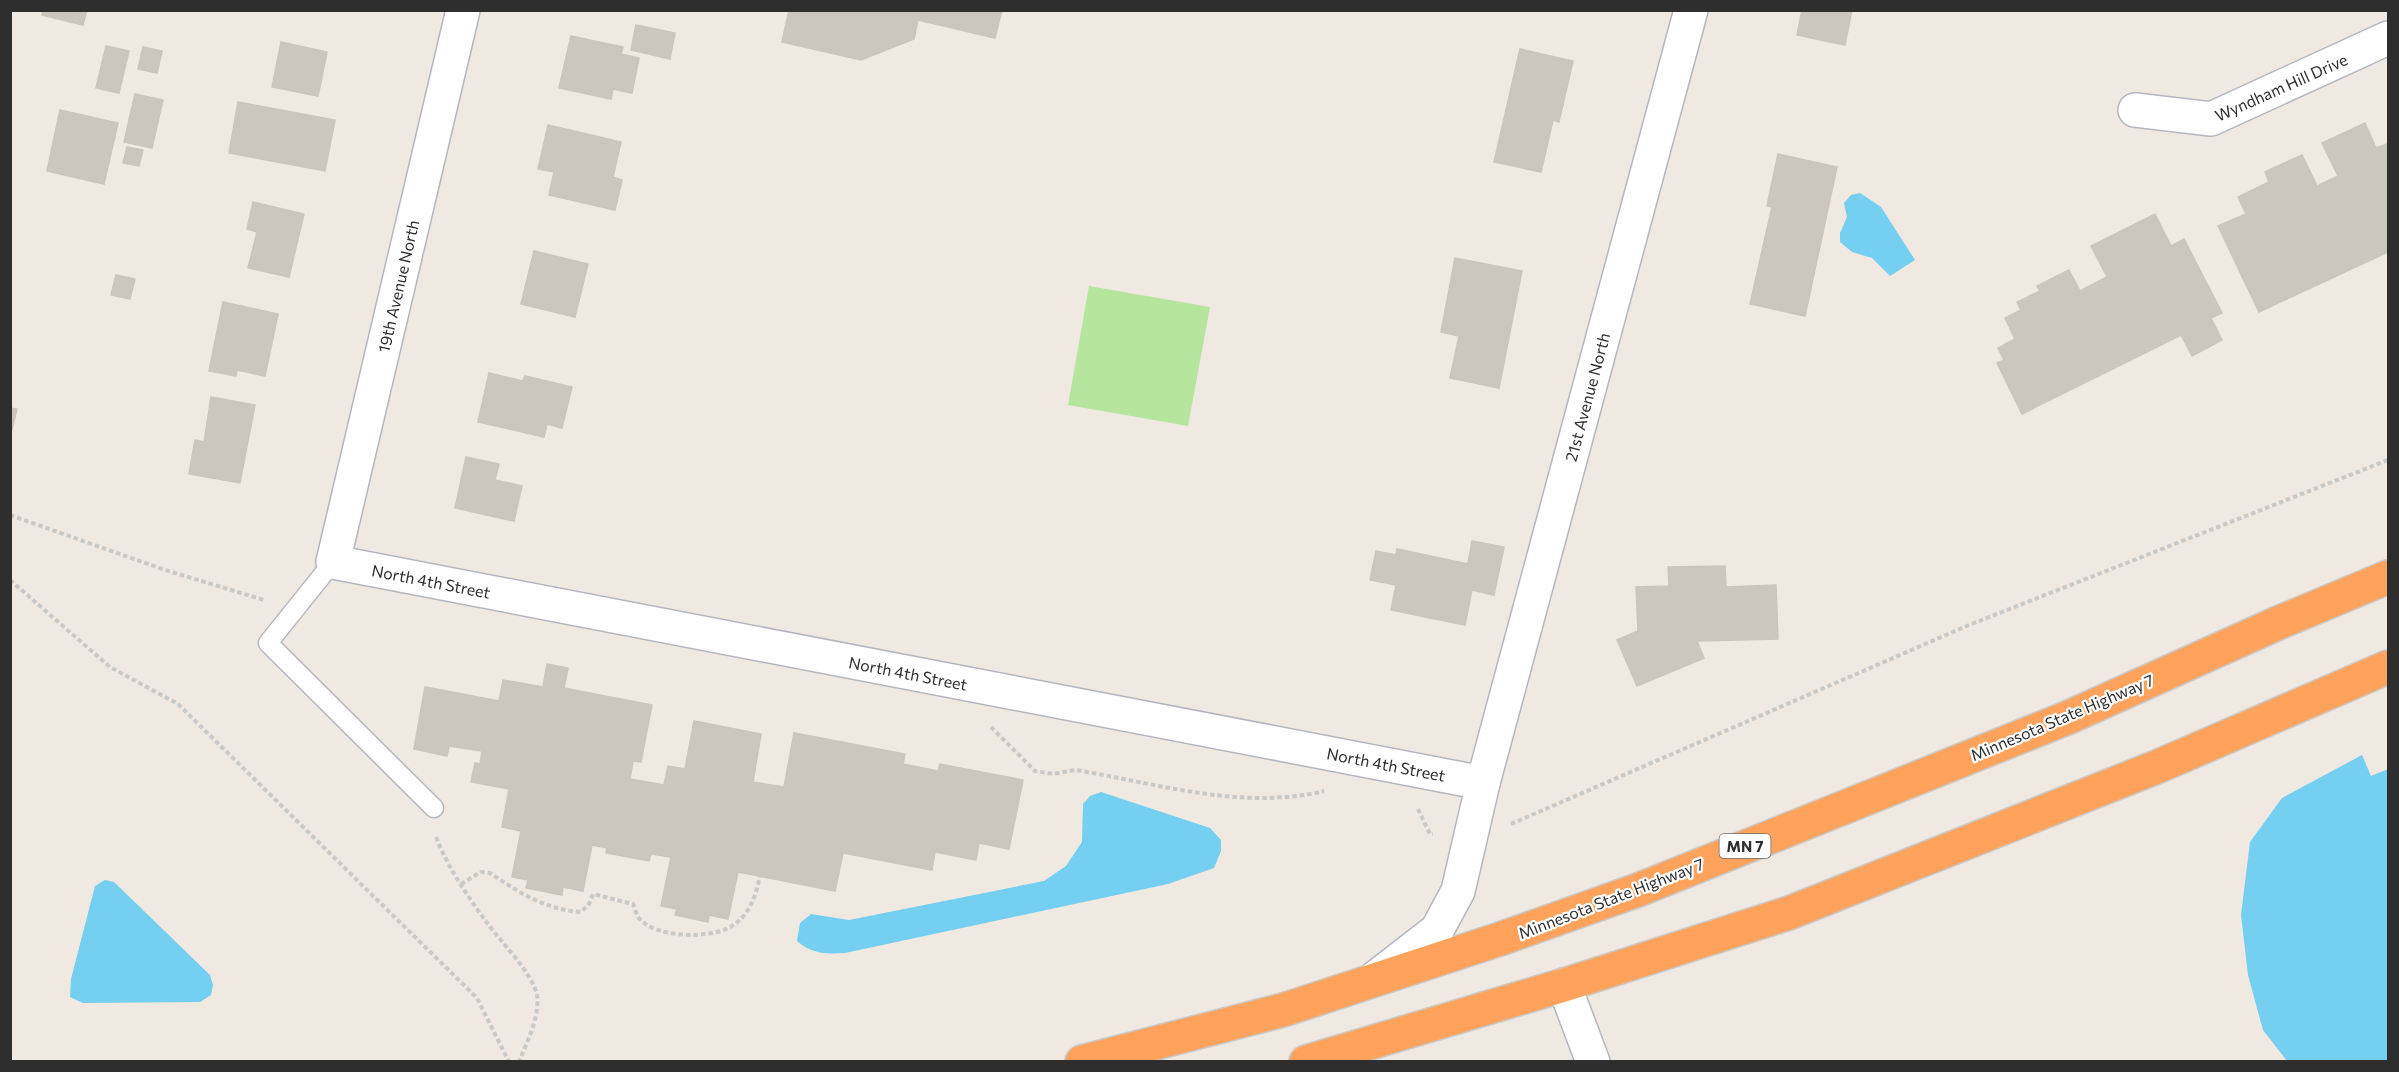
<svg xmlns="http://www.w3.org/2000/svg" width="2399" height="1072" font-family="Commissioner,sans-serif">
  <rect width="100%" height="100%" fill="#efe9e1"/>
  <path fill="#b6e59e" d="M1089,286L1210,307L1188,426L1068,405Z"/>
  <g fill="#75cff0">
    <path d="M1860,193L1881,207L1915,260L1890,276L1872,258L1852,252L1840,242V233L1847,217L1844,203L1851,195Z"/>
    <path d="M2362,755L2371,776L2388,769V1061H2287L2263,1030L2248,975L2241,915L2250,842L2282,798Z"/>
    <path d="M1101,792L1210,828L1221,840V851L1214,868L1168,884L845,953C826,954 812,954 797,941L800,923L811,914L849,920L1044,881L1066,866L1082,842L1083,804L1090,796Z"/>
    <path d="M105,880L114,882L210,975L213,985L211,995L200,1002L83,1003L70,997L71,979L95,886Z"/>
  </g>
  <g fill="#cbc7bf" stroke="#cbc5ba" stroke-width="1.5">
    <path d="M43,10H87L83,25L42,15Z"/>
    <path d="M789,10H1002L995,38L918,20L914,39L861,60L782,42Z"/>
    <path d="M1802,10H1852L1845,45L1797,35Z"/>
    <path d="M636,25L675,33L670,59L631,50Z"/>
    <path d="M571,36L623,47L621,54L639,58L632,93L613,89L611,99L559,88Z"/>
    <path d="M281,42L327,52L318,96L272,87Z"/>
    <path d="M106,46L129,51L119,93L96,88Z"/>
    <path d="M143,47L162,51L157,73L138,69Z"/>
    <path d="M1520,49L1573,61L1559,122L1553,120L1541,172L1494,162Z"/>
    <path d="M135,94L163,100L152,148L124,142Z"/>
    <path d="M238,102L335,120L325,171L229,153Z"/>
    <path d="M60,110L118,123L104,184L47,171Z"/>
    <path d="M2365,123L2376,148L2387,144L2388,147V252L2259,312L2218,226L2246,214L2238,197L2269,182L2265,172L2302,155L2317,186L2338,176L2322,143Z"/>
    <path d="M548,125L621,142L613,177L622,180L615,210L549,195L554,172L538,169Z"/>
    <path d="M127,147L143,150L139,166L123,163Z"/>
    <path d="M1778,154L1837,167L1805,316L1750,304L1772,207L1767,206Z"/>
    <path d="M253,202L304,214L289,277L248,268L257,232L247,229Z"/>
    <path d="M2155,214L2171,246L2184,239L2222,313L2211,318L2222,340L2192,356L2181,335L2022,414L1997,363L2004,360L1998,348L2015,339L2005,318L2021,310L2017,302L2040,291L2037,286L2069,270L2080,291L2107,277L2091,246Z"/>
    <path d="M534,251L588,264L575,317L521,304Z"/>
    <path d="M1455,258L1522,271L1499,388L1450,378L1459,336L1441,332Z"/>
    <path d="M116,275L135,279L130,299L111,295Z"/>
    <path d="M223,302L278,314L265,376L237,370L236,376L209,371Z"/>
    <path d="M489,373L523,381L525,376L572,387L562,428L547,424L544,437L478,422Z"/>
    <path d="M211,397L255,405L240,483L189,474L195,440L204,442Z"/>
    <path d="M10,408L17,409L10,437Z"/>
    <path d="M466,457L499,464L495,480L522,486L514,521L455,508Z"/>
    <path d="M1472,541L1504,547L1494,595L1472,590L1465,625L1391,610L1396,585L1370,580L1376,551L1396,555L1397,549L1468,564Z"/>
    <path d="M1725,566L1726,587L1776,585L1778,639L1697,641L1704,658L1637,686L1617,640L1638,631L1636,587L1669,586L1668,567Z"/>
    <path d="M547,664L568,668L564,688L652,705L641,762L633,761L630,779L664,785L668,766L685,769L694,721L761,734L753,782L784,787L794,733L905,754L903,764L938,771L940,764L1023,780L1009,849L979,843L976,860L935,852L932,870L843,853L835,891L738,872L728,919L709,915L708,922L675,915L677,909L661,906L671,857L651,854L649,861L606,853L607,848L592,845L583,891L563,887L562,895L526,888L528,880L512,877L521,831L502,827L509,789L471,782L475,763L480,764L482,751L449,746L447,756L414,749L425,687L499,701L503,680L543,687Z"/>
  </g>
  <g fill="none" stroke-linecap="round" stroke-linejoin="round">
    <g stroke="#b4b7c1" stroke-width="21">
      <path id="lane" d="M333,562L268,643L434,808"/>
    </g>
    <g stroke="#b4b7c1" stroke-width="36">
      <g id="street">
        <path d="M463,10L333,562L1483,783"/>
        <path d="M2135,110L2211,119L2388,38"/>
        <path d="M1375,978L1437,930L1458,891L1483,783L1691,10"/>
        <path d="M1564,985L1593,1062"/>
      </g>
    </g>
    <g stroke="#c9c9c9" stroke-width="36">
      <g id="highway">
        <path d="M1082,1062L1283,1010L1500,939L1638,890L2067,718L2278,623L2388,577"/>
        <path d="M1306,1062L1564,985L1789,913L2159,766L2388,667"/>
      </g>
    </g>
    <g stroke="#c9c9c9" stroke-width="4" stroke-dasharray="4.5 3" stroke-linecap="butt">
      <path d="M10,515L165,570L264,600"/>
      <path d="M10,580L110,667L178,704L477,998L509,1062"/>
      <path d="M991,727L1035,771L1053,774L1075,770C1156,783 1242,811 1324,791"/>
      <path d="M1418,809L1430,834H1433"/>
      <path d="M1511,824L1969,625L2388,460"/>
      <path d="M436,837C448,868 468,897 488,924C501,942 533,974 537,995C540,1017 527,1042 519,1062"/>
      <path d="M461,884L481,872L490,873C518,892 546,910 581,912L589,904L593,894L633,904C635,908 636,914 638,917C654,939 715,940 735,924C751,912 756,894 760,876"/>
    </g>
    <use href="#lane" stroke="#fff" stroke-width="18"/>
    <use href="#street" stroke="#fff" stroke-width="33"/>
    <use href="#highway" stroke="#ffa35c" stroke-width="33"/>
  </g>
  <g text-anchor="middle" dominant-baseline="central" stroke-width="4.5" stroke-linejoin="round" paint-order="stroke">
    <rect fill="#fff" stroke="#6d6d6d" stroke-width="1.5" x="1719.5" y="834" width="51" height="24" rx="4.5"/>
    <g font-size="15" font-weight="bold" fill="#2e2e2e">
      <text x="1745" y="846">MN 7</text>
    </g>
    <g font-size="16" fill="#2e2e2e" stroke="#fff">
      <text transform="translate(2281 87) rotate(-24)">Wyndham Hill Drive</text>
      <text transform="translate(398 286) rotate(-77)">19th Avenue North</text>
      <text transform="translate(1587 397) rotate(-75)">21st Avenue North</text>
      <text transform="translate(431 581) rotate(11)">North 4th Street</text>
      <text transform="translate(908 673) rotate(11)">North 4th Street</text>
      <text transform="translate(2062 717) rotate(-23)">Minnesota State Highway 7</text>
      <text transform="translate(1386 764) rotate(11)">North 4th Street</text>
      <text transform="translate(1611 898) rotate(-21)">Minnesota State Highway 7</text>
    </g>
  </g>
  <rect width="2399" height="1072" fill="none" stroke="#2e2e2e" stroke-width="24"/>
</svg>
